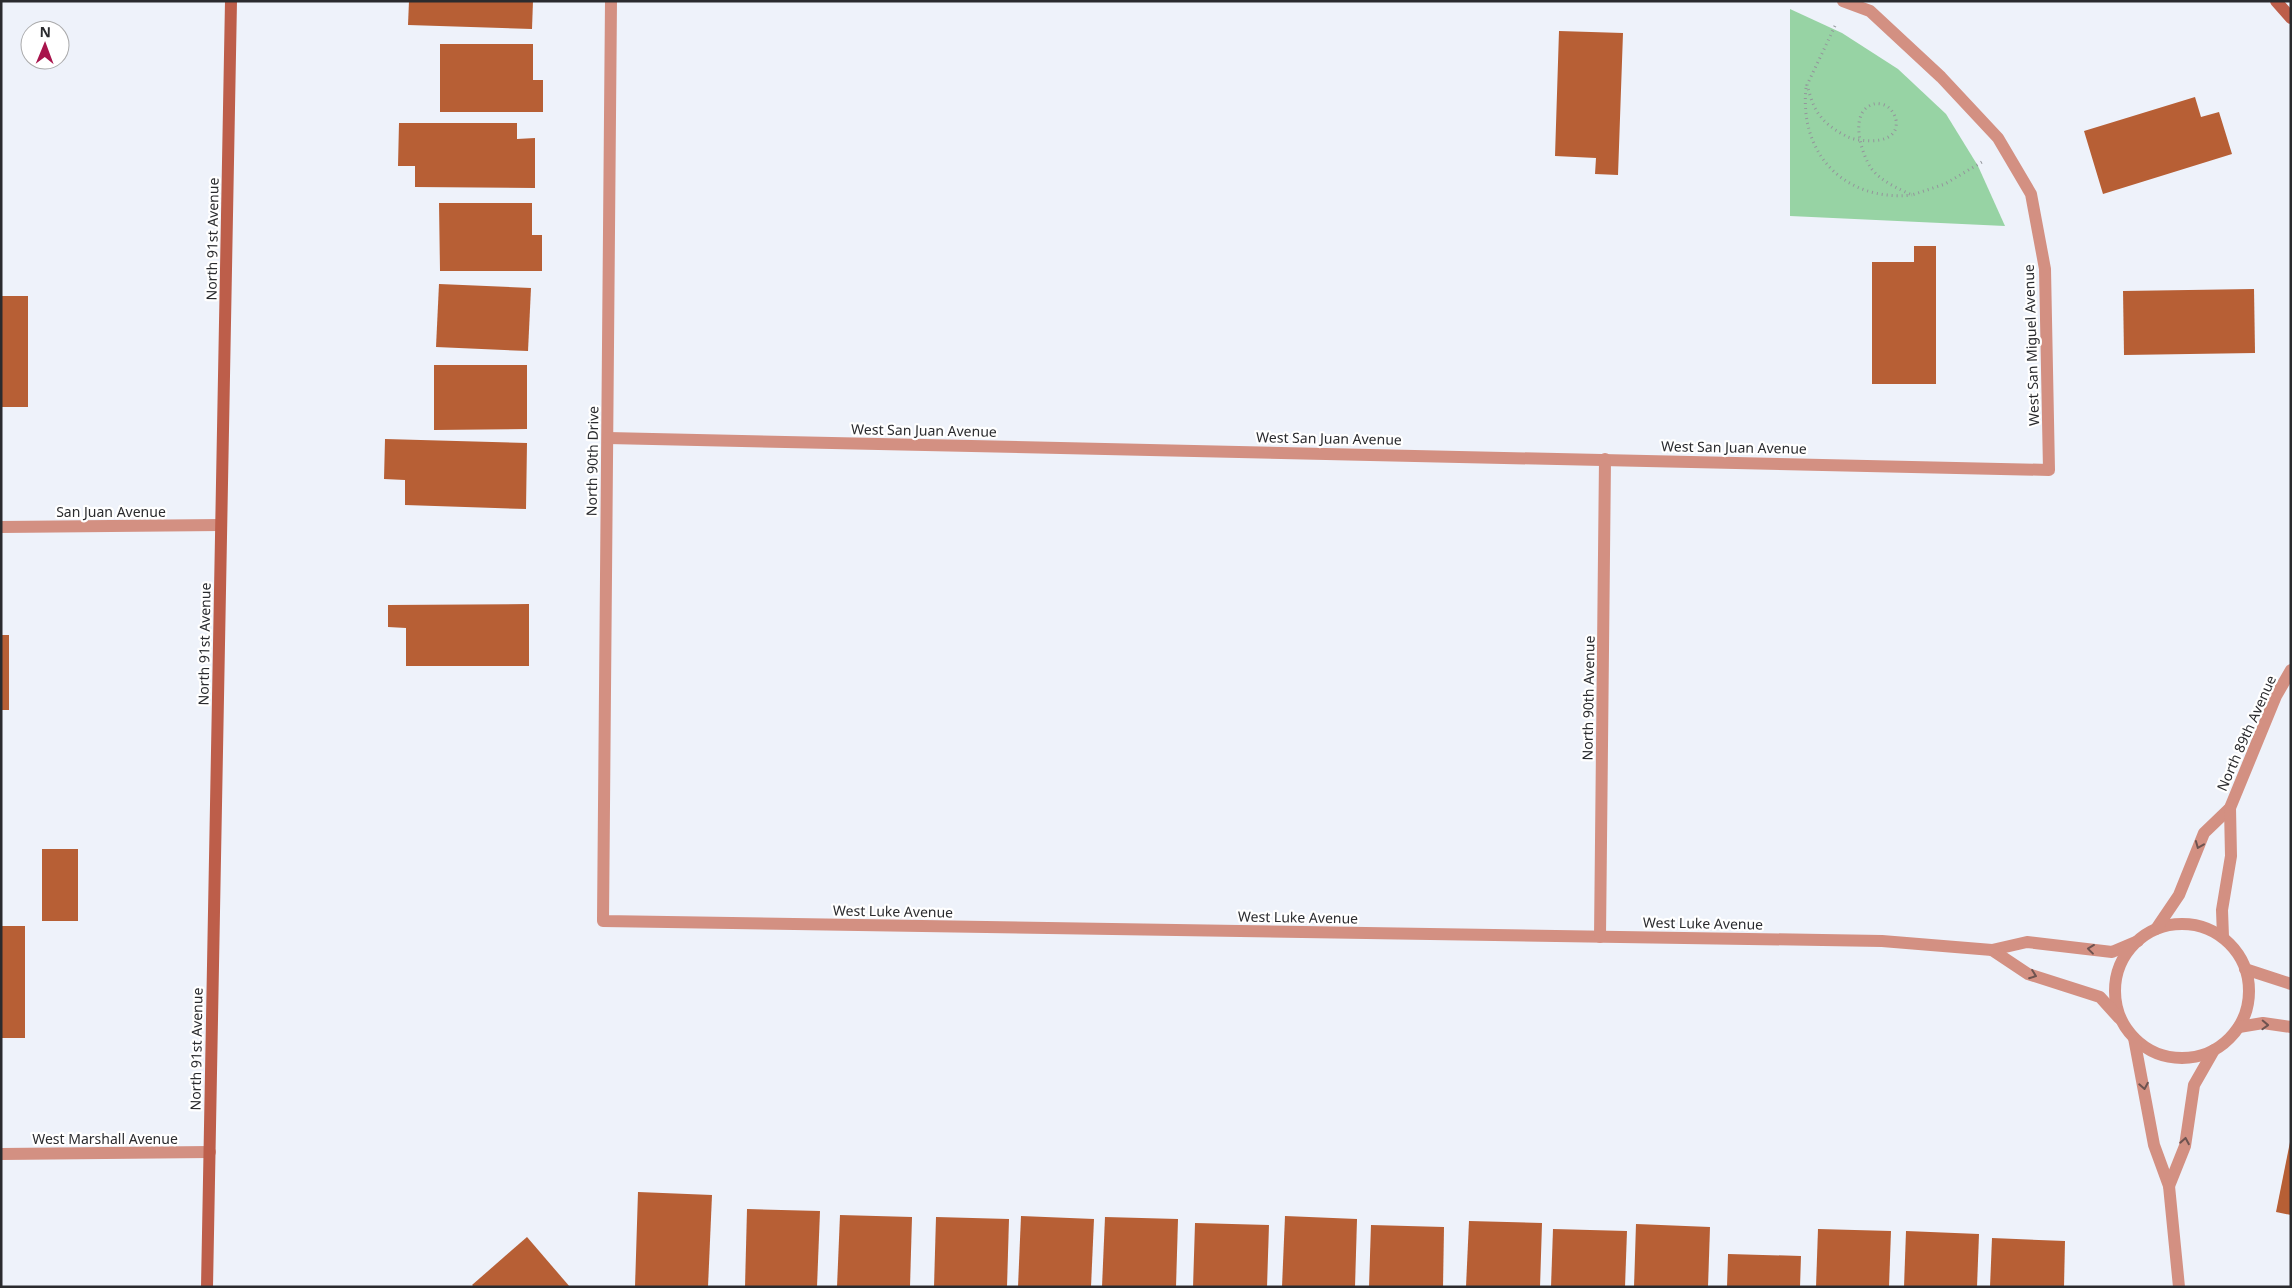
<svg xmlns="http://www.w3.org/2000/svg" width="2292" height="1288" font-family="'Noto Sans',sans-serif">
  <rect width="100%" height="100%" fill="#eef2fa"/>
  <path fill="#97d3a4" d="M1790,9L1842,33L1898,69L1946,114L1978,166L2005,226L1790,216Z"/>
  <g fill="#b75f35">
    <path d="M409,1H533L532,29L408,25Z"/>
    <path d="M1559,31L1623,33L1618,175L1595,174L1596,158L1555,156Z"/>
    <path d="M440,44H533V80H543V112H440Z"/>
    <path d="M2195,97L2201,117L2219,112L2232,154L2103,194L2084,131Z"/>
    <path d="M399,123H517V139L535,138V188L415,187V166H398Z"/>
    <path d="M439,203H532V235H542V271H440Z"/>
    <path d="M1914,246H1936V384H1872V262H1914Z"/>
    <path d="M439,284L531,288L528,351L436,347Z"/>
    <path d="M2254,289L2255,353L2124,355L2123,291Z"/>
    <rect x="1" y="296" width="27" height="111"/>
    <path d="M434,365H527V429L434,430Z"/>
    <path d="M385,439L527,443L526,509L405,505V480L384,479Z"/>
    <path d="M529,604V666H406V628L388,627V605Z"/>
    <rect x="1" y="635" width="8" height="75"/>
    <rect x="42" y="849" width="36" height="72"/>
    <rect x="1" y="926" width="24" height="112"/>
    <path d="M2290,1142H2291V1215L2276,1212Z"/>
    <path d="M638,1192L712,1195L708,1287H635Z"/>
    <path d="M747,1209L820,1211L817,1287H745Z"/>
    <path d="M840,1215L912,1217L910,1287H837Z"/>
    <path d="M1021,1216L1094,1219L1091,1287H1018Z"/>
    <path d="M1285,1216L1357,1219L1355,1287H1282Z"/>
    <path d="M936,1217L1009,1219L1007,1287H934Z"/>
    <path d="M1105,1217L1178,1219L1176,1287H1102Z"/>
    <path d="M1469,1221L1542,1223L1540,1287H1466Z"/>
    <path d="M1195,1223L1269,1225L1267,1287H1193Z"/>
    <path d="M1636,1224L1710,1227L1708,1287H1634Z"/>
    <path d="M1371,1225L1444,1227L1443,1287H1369Z"/>
    <path d="M1553,1229L1627,1231L1625,1287H1551Z"/>
    <path d="M1818,1229L1891,1231L1889,1287H1816Z"/>
    <path d="M1906,1231L1979,1234L1977,1287H1904Z"/>
    <path d="M527,1237L570,1287H474L472,1285Z"/>
    <path d="M1992,1238L2065,1241L2064,1287H1990Z"/>
    <path d="M1728,1254L1801,1256L1800,1287H1727Z"/>
  </g>
  <g fill="none" stroke-linecap="round" stroke-linejoin="round">
    <g stroke="#93959b" stroke-width="3" stroke-dasharray="1 4" stroke-linecap="butt">
      <path d="M1835,26L1807,85C1810,95 1813,108 1821,117C1828,126 1838,132 1848,137C1863,143 1900,145 1896,120C1895,115 1892,110 1888,107C1884,104 1878,103 1874,104C1848,111 1861,153 1871,168C1880,181 1899,189 1912,195L1945,184L1982,162"/>
      <path d="M1806,88C1799,155 1846,202 1912,195"/>
    </g>
    <g stroke="#d39082" stroke-width="12">
      <path d="M611,1L603,921L1882,941L1992,950L2027,942L2112,952L2138,941"/>
      <path d="M608,438L2049,470L2045,269L2031,194L1998,138L1941,77L1870,11L1843,1"/>
      <path d="M1,527L221,525"/>
      <circle cx="2182" cy="991" r="67"/>
      <path d="M2156,929L2179,895L2204,833L2230,808L2276,696L2291,670"/>
      <path d="M1600,937L1605,459"/>
      <path d="M2223,937L2222,910L2231,856L2230,808"/>
      <path d="M1992,950L2028,974L2100,997L2119,1018"/>
      <path d="M2245,969L2291,984"/>
      <path d="M2239,1027L2263,1023L2291,1027"/>
      <path d="M2134,1038L2154,1145L2169,1186L2179,1287"/>
      <path d="M1,1154L210,1152"/>
      <path d="M2169,1186L2185,1146L2194,1085L2214,1050"/>
    </g>
    <g stroke="#bd5e4a" stroke-width="12">
      <path d="M2276,1L2291,18"/>
      <path d="M207,1287L231,1"/>
    </g>
  </g>
  <defs><path id="oneway-chevron" d="M-2-3.5L2.5 0L-2 3.5" fill="none" stroke-width="1.6" stroke-linecap="round" stroke-linejoin="round" transform="scale(1.25)"/></defs>
  <g stroke="#6e5350">
    <use href="#oneway-chevron" transform="translate(2199 845) rotate(112)"/>
    <use href="#oneway-chevron" transform="translate(2091 949) rotate(-173)"/>
    <use href="#oneway-chevron" transform="translate(2033 975) rotate(20)"/>
    <use href="#oneway-chevron" transform="translate(2265 1025) rotate(2)"/>
    <use href="#oneway-chevron" transform="translate(2144 1086) rotate(80)"/>
    <use href="#oneway-chevron" transform="translate(2185 1141) rotate(-80)"/>
  </g>
  <g text-anchor="middle" dominant-baseline="central" stroke-width="4.5" stroke-linejoin="round" paint-order="stroke">
    <g font-size="14" fill="#2a2b2e" stroke="#fff">
      <text transform="translate(212 239) rotate(-89)">North 91st Avenue</text>
      <text transform="translate(2031 345) rotate(-92)">West San Miguel Avenue</text>
      <text transform="translate(924 430) rotate(1)">West San Juan Avenue</text>
      <text transform="translate(1329 438) rotate(1)">West San Juan Avenue</text>
      <text transform="translate(1734 447) rotate(1)">West San Juan Avenue</text>
      <text transform="translate(592 461) rotate(-89)">North 90th Drive</text>
      <text x="111" y="511">San Juan Avenue</text>
      <text transform="translate(204 644) rotate(-89)">North 91st Avenue</text>
      <text transform="translate(1588 698) rotate(-89)">North 90th Avenue</text>
      <text transform="translate(2246 733) rotate(-66)">North 89th Avenue</text>
      <text transform="translate(893 911) rotate(1)">West Luke Avenue</text>
      <text transform="translate(1298 917) rotate(1)">West Luke Avenue</text>
      <text transform="translate(1703 923) rotate(1)">West Luke Avenue</text>
      <text transform="translate(196 1049) rotate(-89)">North 91st Avenue</text>
      <text x="105" y="1138">West Marshall Avenue</text>
    </g>
  </g>
  <rect width="2292" height="1288" fill="none" stroke="#2a2b2e" stroke-width="5"/>
  <g transform="translate(45 45) rotate(1)"><circle r="24" fill="#ffffff" stroke="#aaaaab"/>
  <path d="M0-4L9 19L0 12L-9 19Z" fill="#a8144c"/>
  <text y="-8" font-size="14" font-weight="bold" text-anchor="middle" fill="#2a2b2e">N</text>
  </g>
</svg>
